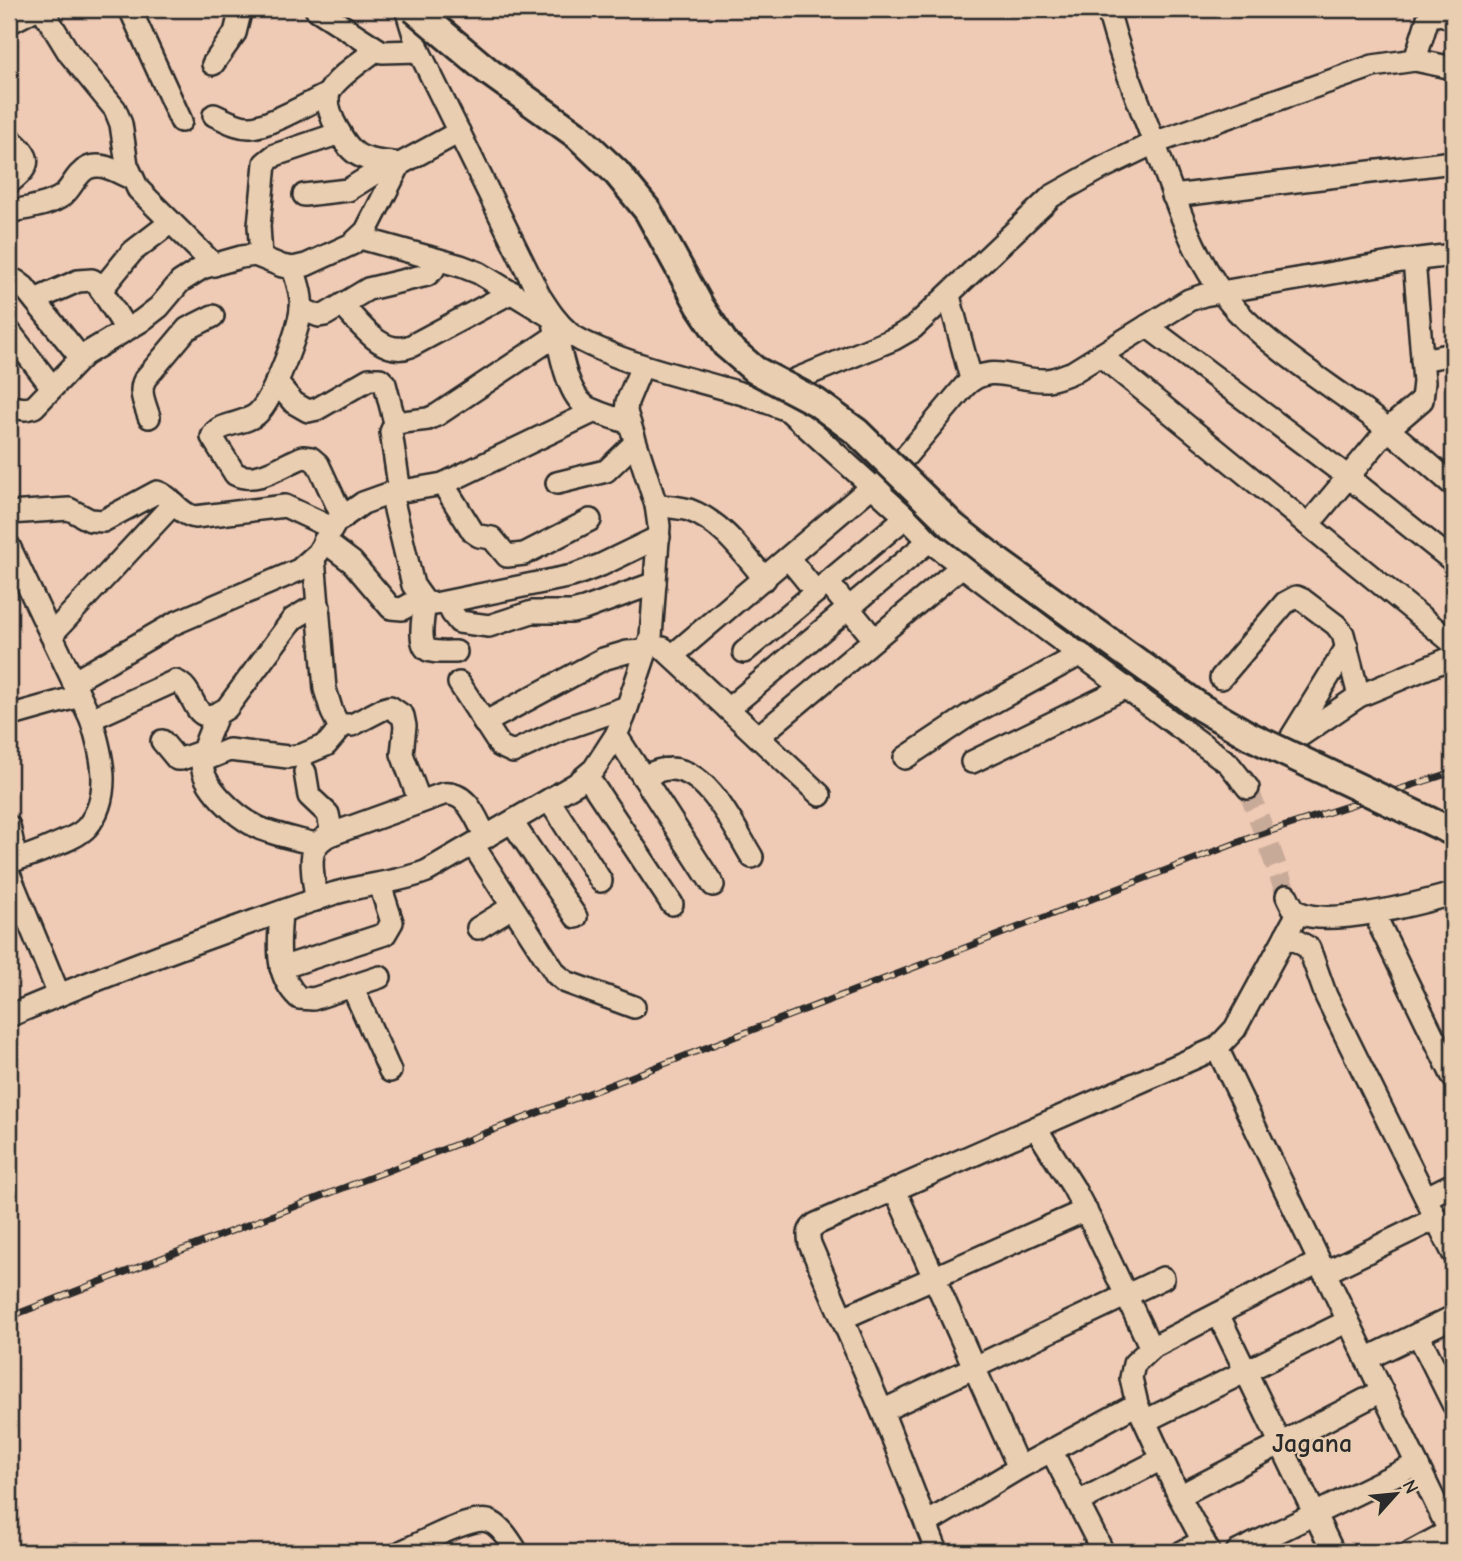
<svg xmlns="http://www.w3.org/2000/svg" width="1462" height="1561" font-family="'Comic Neue',sans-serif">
  <rect width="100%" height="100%" fill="#efcab4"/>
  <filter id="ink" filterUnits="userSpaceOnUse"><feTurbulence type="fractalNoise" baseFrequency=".0143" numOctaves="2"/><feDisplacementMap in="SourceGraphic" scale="14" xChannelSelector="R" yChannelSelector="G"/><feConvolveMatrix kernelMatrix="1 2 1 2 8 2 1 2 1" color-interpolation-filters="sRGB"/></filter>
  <g filter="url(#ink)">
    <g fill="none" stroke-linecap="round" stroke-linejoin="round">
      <path stroke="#c8aa99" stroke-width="21" stroke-dasharray="21 10" stroke-linecap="butt" d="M1248,788L1287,896"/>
      <g stroke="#2b2b2b" stroke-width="26">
        <g id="minor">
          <path d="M42,9L69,53L115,109L121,124L127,165L138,189L214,265"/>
          <path d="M130,9L181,121"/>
          <path d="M316,9L382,52L419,51"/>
          <path d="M406,9L419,51L539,295C548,309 556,322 569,333C582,343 598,348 613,355C670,378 733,386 789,411L906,517L929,541L1048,631L1228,763L1248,788"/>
          <path d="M1108,9C1119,55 1138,100 1155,145C1177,203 1194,264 1237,311C1272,348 1318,377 1359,407C1392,431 1422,458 1453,485"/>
          <path d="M9,23L36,9"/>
          <path d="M377,49C365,59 334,79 329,93C326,101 330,112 333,120C352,159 358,159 400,164"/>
          <path d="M1415,60L1428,18C1439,12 1444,14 1453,20"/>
          <path d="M213,64L235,33L241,9"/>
          <path d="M214,115C226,120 238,128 251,127C270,126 309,103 328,94"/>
          <path d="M9,138C32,158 33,164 9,183"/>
          <path d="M304,195L348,190L391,163"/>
          <path d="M1173,196L1453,162"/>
          <path d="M9,212C25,208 48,206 62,196C70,190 73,181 80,174C94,157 115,171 131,178"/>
          <path d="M360,238L461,266L479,273L553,318C559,342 565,395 588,408C600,414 615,418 629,423"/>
          <path d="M261,257L259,226L265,163L275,155L340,133"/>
          <path d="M293,268C297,281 303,296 301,310C298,332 273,399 258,413C246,425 217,422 212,437L235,474C257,485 282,465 303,457L311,458L318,464L343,518"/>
          <path d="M9,280L16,281L24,287L81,358"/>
          <path d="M101,290L132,252L171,222"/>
          <path d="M949,296L971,379"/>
          <path d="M35,300L78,281L92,280L97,283L126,329"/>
          <path d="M342,305C360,323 382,358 411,346L512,292"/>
          <path d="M301,309L319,316L325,315L368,289L427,275L433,270L438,260"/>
          <path d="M1147,326L1348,477L1453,561"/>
          <path d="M9,331L52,387"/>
          <path d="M1100,355L1453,643"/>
          <path d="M1422,360L1453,354"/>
          <path d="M276,382L294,403L308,411L317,409L369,379H380L385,384L395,423"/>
          <path d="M775,388L894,339L913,328L1052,196L1100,169L1154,143L1373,66L1415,60L1453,68"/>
          <path d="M9,407L26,409L34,407L84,355L141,321L159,307L180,282L202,268L241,257L255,255L282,266L293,268L306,265L352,244L366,231L400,164L459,132"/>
          <path d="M149,417C145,404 138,391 145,379L187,329L213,316"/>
          <path d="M885,481L964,387C990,360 1016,382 1047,380C1056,379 1065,375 1073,372L1189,300L1204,295L1402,261L1453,255"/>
          <path d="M557,483L606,471L635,443"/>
          <path d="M443,484L473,532L479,536L492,538L507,556L524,554L590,520"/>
          <path d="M400,492L391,432L395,423L428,419L437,415L557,335"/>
          <path d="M391,493L413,585L425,602L435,604L572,576L601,565L659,537"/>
          <path d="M656,505C667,507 679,507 689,510C722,522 743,553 765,579"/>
          <path d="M9,513L69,509L90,520L103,521L157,492C172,496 178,514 195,517L285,506L332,528"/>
          <path d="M1308,525L1388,429L1422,400L1424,382L1414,260"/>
          <path d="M324,541L352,562L391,608L402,609L422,598"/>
          <path d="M9,546L91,719C102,753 113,796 87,827C80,835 65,841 55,845C40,852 25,858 9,861"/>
          <path d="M314,558L325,689L332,712L337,722L343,725H352L383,709L390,707L403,716L405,726L402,754L420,802"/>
          <path d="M789,559L816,592"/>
          <path d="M828,583L874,639"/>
          <path d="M425,602C424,613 417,644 428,650C435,653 448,652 456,652"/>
          <path d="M449,603L452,613L459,622L489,626L532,612H572L584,609L655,583"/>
          <path d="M51,635L173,504"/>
          <path d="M663,648L820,795"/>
          <path d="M744,652L906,517"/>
          <path d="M672,656L872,486"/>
          <path d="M1221,678L1285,603L1296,597L1303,600L1336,625L1343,634L1359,696"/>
          <path d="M73,682L175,623L299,570L318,553L336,522L363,503L391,493L443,484L595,411"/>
          <path d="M459,683L500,746L513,752L566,728L627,707"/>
          <path d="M728,709L929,541"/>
          <path d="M217,715C212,729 202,746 202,762C201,786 237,817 257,827C275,835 296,839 315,844"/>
          <path d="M9,716L80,696"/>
          <path d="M91,719L175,681C199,689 190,733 227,708L293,619L308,610L319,607"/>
          <path d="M484,723L603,659L627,652L646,651"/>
          <path d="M616,735L713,885"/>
          <path d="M1292,736L1347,647"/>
          <path d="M758,737L962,566"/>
          <path d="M162,741L177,759H181L204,751"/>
          <path d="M1288,744L1359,696L1453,657"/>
          <path d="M905,758L968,716L1081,654"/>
          <path d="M202,761L229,750L288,757L302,755L326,745L343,725"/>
          <path d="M972,762L1126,687"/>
          <path d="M305,772L309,796L328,814L332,834"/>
          <path d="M587,776L672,904"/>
          <path d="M643,777C651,773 660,769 669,769C708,768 734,828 752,857"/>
          <path d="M549,800L601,881"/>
          <path d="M512,822L576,917"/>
          <path d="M9,826L16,860"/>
          <path d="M473,845L556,974L566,982L634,1007"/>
          <path d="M9,874L59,995"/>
          <path d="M1287,896C1290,903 1293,910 1300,913C1331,927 1420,903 1453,894"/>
          <path d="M316,900C314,873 302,846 332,834L443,794C468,791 476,819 486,837"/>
          <path d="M281,913C279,943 274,975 299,998L313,999L380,977"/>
          <path d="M1380,926L1453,1077"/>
          <path d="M478,928L512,907"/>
          <path d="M1286,935L1309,948L1326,996L1453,1253"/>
          <path d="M281,968L385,934L392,922L380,885"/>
          <path d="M352,986L390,1071"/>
          <path d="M9,1016C114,971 221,932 329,895C361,884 395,884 427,871L576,784L594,769L616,735L624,717L651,637L659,526L656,505L626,412L627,402L642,366"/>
          <path d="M1217,1048L1453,1539"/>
          <path d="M1036,1128L1073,1187L1092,1223L1151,1348"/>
          <path d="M895,1190L1019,1468"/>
          <path d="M1427,1197L1453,1184"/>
          <path d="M1324,1273L1437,1218"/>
          <path d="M1218,1314L1333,1552"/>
          <path d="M843,1318L1086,1210"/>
          <path d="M1418,1334L1453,1404"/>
          <path d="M1366,1359L1453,1317"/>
          <path d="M882,1411L1163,1278"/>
          <path d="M1145,1421L1348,1321"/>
          <path d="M1051,1450L1103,1552"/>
          <path d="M1179,1496L1382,1391"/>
          <path d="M1078,1502L1162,1459"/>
          <path d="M927,1523L1019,1468L1137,1404"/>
          <path d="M401,1552C420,1544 469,1516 488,1521C501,1525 510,1541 517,1552"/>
          <path d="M937,1552L882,1411L810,1244C808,1234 808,1230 816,1224L1217,1048L1235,1029L1298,913"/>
          <path d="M1182,1552L1203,1541"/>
          <path d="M1209,1552L1179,1496L1137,1404L1131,1378L1134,1364L1151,1348L1319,1262"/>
          <path d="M1237,1552L1417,1464"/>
          <path d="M1411,1552L1450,1531"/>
        </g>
      </g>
      <use href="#minor" stroke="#eaceb1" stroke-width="21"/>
      <g stroke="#2b2b2b" stroke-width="7">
        <path id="rail" d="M9,1317L1252,837L1453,772"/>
      </g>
      <use href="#rail" stroke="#eaceb1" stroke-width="4.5" stroke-dasharray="13" stroke-linecap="butt"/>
      <g stroke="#2b2b2b" stroke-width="32" stroke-linecap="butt">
        <path id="major-bridge" d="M414,9L489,72L578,136L616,172L648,211L700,306L726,345L755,370L816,402L857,432L953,526L1000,563L1200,707L1250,736L1453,832"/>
      </g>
      <use href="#major-bridge" stroke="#eaceb1" stroke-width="26"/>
    </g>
  </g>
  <g text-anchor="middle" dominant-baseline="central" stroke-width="5" stroke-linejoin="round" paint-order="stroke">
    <g font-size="26" font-weight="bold" fill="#2b2b2b" stroke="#eaceb1">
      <text x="1312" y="1444">Jagana</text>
    </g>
  </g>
  <rect width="1462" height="1561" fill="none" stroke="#eaceb1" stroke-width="35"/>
  <rect x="18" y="18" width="1427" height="1526" fill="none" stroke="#2b2b2b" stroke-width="2.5" filter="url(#ink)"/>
  <g transform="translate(1396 1494) rotate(63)" stroke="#eaceb1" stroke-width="5" paint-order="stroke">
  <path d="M0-5L12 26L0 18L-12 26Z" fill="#2b2b2b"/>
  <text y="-10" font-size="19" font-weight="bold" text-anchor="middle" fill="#2b2b2b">N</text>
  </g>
</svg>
